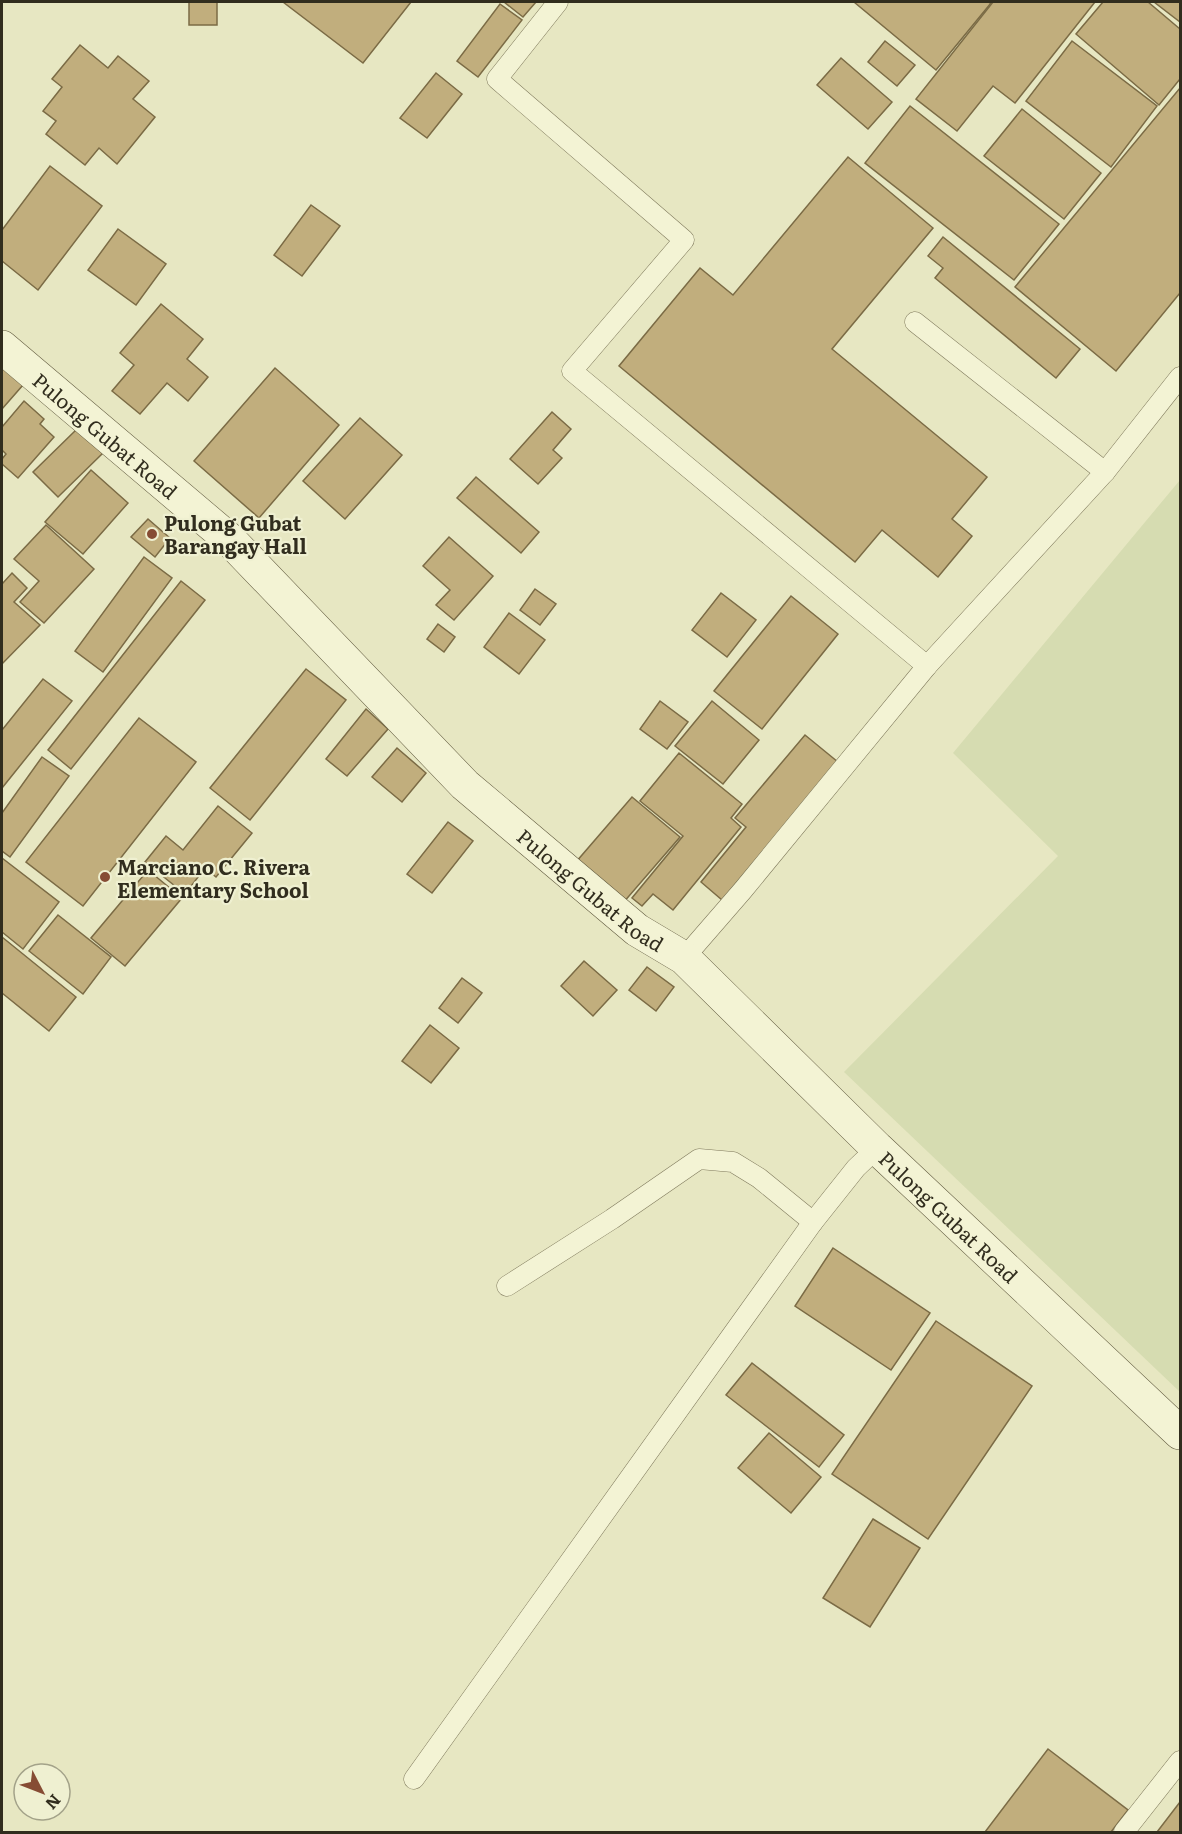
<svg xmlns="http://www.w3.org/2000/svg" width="1182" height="1834" font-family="Literata,serif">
  <rect width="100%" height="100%" fill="#e7e7c2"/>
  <path fill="#d6dcb1" d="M1180,480V1392L844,1072L1058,856L953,753Z"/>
  <g fill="#c1ae7d" stroke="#7b6b45" stroke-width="1.5">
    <rect x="189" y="2" width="28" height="23"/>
    <path d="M283,2H411L363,63Z"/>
    <path d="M504,2H536L523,17Z"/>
    <path d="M854,2H988L991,3L936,70Z"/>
    <path d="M993,2H1095L1015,103L993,86L957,131L916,99Z"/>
    <path d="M1103,2H1148L1180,29V79L1159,105L1076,34Z"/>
    <path d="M1154,2H1180V22Z"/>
    <path d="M500,4L522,20L478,77L457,61Z"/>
    <path d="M885,41L915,65L897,86L868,62Z"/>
    <path d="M1072,41L1157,106L1111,167L1026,101Z"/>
    <path d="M80,45L108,68L118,56L149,81L133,99L155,117L117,164L99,148L85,165L46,134L56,121L43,111L62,87L52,79Z"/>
    <path d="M841,58L892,102L868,129L817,85Z"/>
    <path d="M436,73L462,94L427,138L400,118Z"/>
    <path d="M1180,88V293L1116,371L1015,287Z"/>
    <path d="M910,106L1059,224L1014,280L865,163Z"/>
    <path d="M1022,109L1101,173L1064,219L984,156Z"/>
    <path d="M848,157L933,228L832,349L987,477L952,519L972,536L938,577L882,530L855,562L619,366L700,268L733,295Z"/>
    <path d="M50,166L102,206L38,290L2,261V230Z"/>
    <path d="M311,205L340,226L302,276L274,255Z"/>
    <path d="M118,229L166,264L136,305L88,270Z"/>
    <path d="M943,237L1080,349L1056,378L935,278L943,268L928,256Z"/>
    <path d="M161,304L203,339L187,359L208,377L188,401L167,383L140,414L112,391L134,365L120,353Z"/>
    <path d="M2,352L30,377L2,409Z"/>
    <path d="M275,368L339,425L259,518L194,461Z"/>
    <path d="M24,401L44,419L40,424L54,437L18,478L2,464V459L6,454L2,450V427Z"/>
    <path d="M552,412L571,429L553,450L562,458L538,484L510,459Z"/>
    <path d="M360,418L402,455L345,519L303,481Z"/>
    <path d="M78,428L103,453L58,497L33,472Z"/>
    <path d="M91,470L128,503L83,554L45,522Z"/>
    <path d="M476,477L539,532L521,553L457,498Z"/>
    <path d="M148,519L170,538L155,557L131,537Z"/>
    <path d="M46,525L94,569L44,623L20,602L39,581L14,559Z"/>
    <path d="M449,537L493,576L454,620L436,605L450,590L423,566Z"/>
    <path d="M144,557L172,578L103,672L75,651Z"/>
    <path d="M12,573L27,588L14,602L40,625L2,664V584Z"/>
    <path d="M181,581L205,600L71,769L48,750Z"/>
    <path d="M535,589L556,604L540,625L520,610Z"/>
    <path d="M721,593L756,620L727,657L692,630Z"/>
    <path d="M791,596L838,634L762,729L714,691Z"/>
    <path d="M509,613L545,640L519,674L484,647Z"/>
    <path d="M438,624L455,637L444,652L427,639Z"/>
    <path d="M306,669L346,700L250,820L210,788Z"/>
    <path d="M43,679L72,701L2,788V730Z"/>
    <path d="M660,701L688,722L667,749L640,729Z"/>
    <path d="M712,701L759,740L723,784L675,746Z"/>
    <path d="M366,709L388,729L347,776L326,759Z"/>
    <path d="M139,718L196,762L83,906L26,862Z"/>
    <path d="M805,735L838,762L722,900L701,882L746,827L735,818Z"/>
    <path d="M397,748L426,773L402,802L372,777Z"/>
    <path d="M679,753L742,804L731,818L741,827L673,910L653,894L642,906L632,898L683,836L640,801Z"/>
    <path d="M42,757L69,776L10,857L2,851V813Z"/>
    <path d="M632,797L680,837L623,903L576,862Z"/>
    <path d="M218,806L252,833L216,877L205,868L185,894L145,862L166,836L183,850Z"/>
    <path d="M448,822L473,841L432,893L407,874Z"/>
    <path d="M2,858L59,902L23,949L2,932Z"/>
    <path d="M148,870L182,898L125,966L91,938Z"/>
    <path d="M58,915L111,957L83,994L29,951Z"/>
    <path d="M2,937L76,997L49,1031L2,993Z"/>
    <path d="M584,961L617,990L593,1016L561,986Z"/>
    <path d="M647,967L674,987L656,1011L629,990Z"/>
    <path d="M462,978L482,993L458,1023L439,1008Z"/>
    <path d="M430,1025L459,1048L431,1083L402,1061Z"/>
    <path d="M833,1248L930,1313L891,1370L795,1306Z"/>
    <path d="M936,1321L1032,1386L928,1539L832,1474Z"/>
    <path d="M752,1363L844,1435L819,1467L726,1395Z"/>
    <path d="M769,1433L821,1477L791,1513L738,1468Z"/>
    <path d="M873,1519L920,1548L870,1627L823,1598Z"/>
    <path d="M1048,1749L1128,1810L1111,1832H985Z"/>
    <path d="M1180,1802V1832H1157Z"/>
  </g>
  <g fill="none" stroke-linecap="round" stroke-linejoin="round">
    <g stroke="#7f795c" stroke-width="21">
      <g id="service">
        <path d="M558,2L497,79L684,240L572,371L927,666"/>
        <path d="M915,322L1105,472"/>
        <path d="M684,958L743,890L927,666L1105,472L1180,377"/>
        <path d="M507,1286L612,1219L699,1159L733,1162L759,1178L813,1222"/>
        <path d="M414,1779L813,1222L856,1168L877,1148"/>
        <path d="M1124,1832L1180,1761"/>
      </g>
    </g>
    <g stroke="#615a3f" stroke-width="34">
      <g id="secondary">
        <path id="s1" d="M2,347L230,540L465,785L637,930L684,958L877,1148L1180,1433"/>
      </g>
    </g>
    <use href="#service" stroke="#f3f3d4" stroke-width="20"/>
    <use href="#secondary" stroke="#f3f3d4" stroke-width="33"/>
  </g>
  <g fill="#864c34" stroke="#eff0d1" stroke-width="2">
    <circle cx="152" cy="534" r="6"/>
    <circle cx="105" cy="877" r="6"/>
  </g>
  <g text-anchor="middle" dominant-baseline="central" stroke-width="4.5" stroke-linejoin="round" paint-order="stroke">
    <g font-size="20" fill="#312d1e" stroke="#eff0d1">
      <text stroke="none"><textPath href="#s1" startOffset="136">Pulong Gubat Road</textPath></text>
      <text stroke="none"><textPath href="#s1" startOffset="802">Pulong Gubat Road</textPath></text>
      <text stroke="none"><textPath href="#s1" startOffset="1288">Pulong Gubat Road</textPath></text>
    </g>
    <g font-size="20" font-weight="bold" fill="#312d1e" stroke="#eff0d1" text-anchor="start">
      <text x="164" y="522">Pulong Gubat<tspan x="164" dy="23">Barangay Hall</tspan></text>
      <text x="117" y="866">Marciano C. Rivera<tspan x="117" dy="23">Elementary School</tspan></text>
    </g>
  </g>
  <rect width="1182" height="1834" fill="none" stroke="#312d1e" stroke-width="6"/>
  <g transform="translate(42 1792) rotate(132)"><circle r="28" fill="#eff0d1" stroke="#a3a289" stroke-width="1.5"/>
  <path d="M0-4.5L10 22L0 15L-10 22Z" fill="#864c34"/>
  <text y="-9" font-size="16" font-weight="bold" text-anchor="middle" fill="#312d1e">N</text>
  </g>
</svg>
